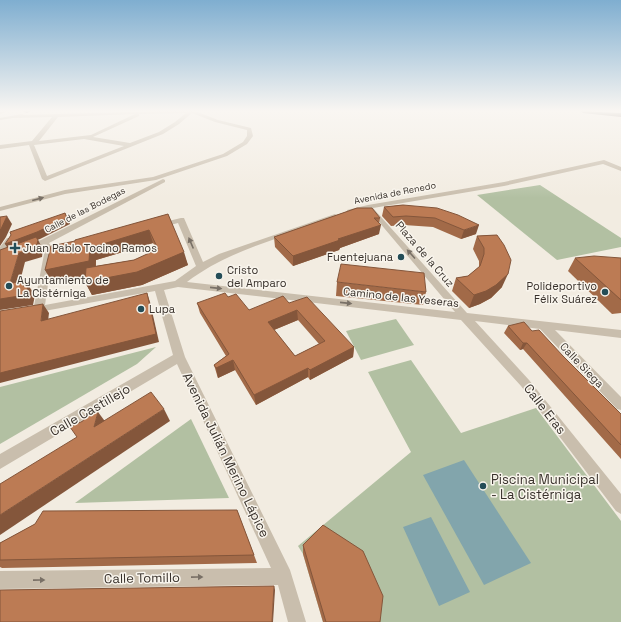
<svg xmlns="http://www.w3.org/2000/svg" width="621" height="622" font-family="'Space Grotesk',sans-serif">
  <rect width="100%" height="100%" fill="#f2ece1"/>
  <g fill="#b2c0a2">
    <path d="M540,185L621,238V247L557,260L477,195Z"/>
    <path d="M396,319L414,345L361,360L346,331Z"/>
    <path d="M156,347L137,364L0,444V387Z"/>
    <path d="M411,360L461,433L536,408L621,521V622H323L303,554L298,546L411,452L368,372Z"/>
    <path d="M191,419L229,498L75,503Z"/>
  </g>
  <g fill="#82a5ac">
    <path d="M464,460L531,563L484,585L423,475Z"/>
    <path d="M431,517L470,592L439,606L403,527Z"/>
  </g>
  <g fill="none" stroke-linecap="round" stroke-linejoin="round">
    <g fill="#c9bead" fill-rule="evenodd">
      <path d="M3,111H10L0,114V112Z"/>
      <path d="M158,111H195L218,120L251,128L253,136L247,144L227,156L156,180L65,194L0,211V207L65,190L153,177L223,154L243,142L247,136V130L215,122L192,113L179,124L163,134L45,181L42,179L29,145L0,149V145L32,141L52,117L13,118L0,120V118L22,114L24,115ZM186,113L175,122L159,132L130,143L93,137L139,116V114ZM135,114L91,135L39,141L58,117ZM84,139L124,146L47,176L34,145Z"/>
      <path d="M604,160L621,167V171L603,164L504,186L373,208L467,313L621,330V338L555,330L621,397V410L617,409L540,329L475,321L529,380L621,494V514L616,511L521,386L461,320L178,287L164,290L185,357L290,570L306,622H288L278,585L0,589V571L271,568L177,364L0,469V454L173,355L155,291L33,313L29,312L28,310L29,308L34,306L45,249L42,245L27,250H24L23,248L24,246L41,240L163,179L165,180V182L49,243L53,249L45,305L175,281L196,266L178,223L159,228L155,226L156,224L181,218H184L203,262L219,254L335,214L339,216L338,218C287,236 230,249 187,282L455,312L368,209L350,214H347V210L368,205L504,182Z"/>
      <path d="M7,238H10L14,240L3,255L0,256V247Z"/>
    </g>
    <g fill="#584c43" fill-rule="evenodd">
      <path d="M23,111H30L27,113Z"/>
      <path d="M580,111L621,113V117L583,113Z"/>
    </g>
  </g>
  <g fill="#a26a48" fill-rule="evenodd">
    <path d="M403,205L476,234L461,239L433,227L404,225L391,226L382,216L384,207Z"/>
    <path d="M357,208L380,218L379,223V234L340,248L339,250L293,266L275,247L274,237Z"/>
    <path d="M168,214L188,265L142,285L92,295L85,282L86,276L53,283L45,270L75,241ZM153,243L157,250L134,260L96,266V260Z"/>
    <path d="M497,235L502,287L491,298L480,304L469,308L452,291L456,278L468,276L479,267V261L473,249L477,236Z"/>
    <path d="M575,258H621V313L612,314L568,271Z"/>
    <path d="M337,282L426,292L423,305L336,296Z"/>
    <path d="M228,297L249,310L289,303L354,347L353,357L310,380L308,377L256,405L235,370L218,378L217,375L214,365L226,356L200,313L197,303ZM298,320L319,344L295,356L274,330Z"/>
    <path d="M508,326L532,331L563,356L621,414V459L523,349L520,350L504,333Z"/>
    <path d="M237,510L257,563L2,568L0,567V543L35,524Z"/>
    <path d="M303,545L380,622H323L303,554Z"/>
  </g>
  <g fill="#84563b">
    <path d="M65,213L70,224L40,239L9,250L5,244Z"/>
    <path d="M7,216L12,224L6,237L0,246V230Z"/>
    <path d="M381,225L379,234L340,248L339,250L293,266V256L338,239Z"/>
    <path d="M479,225L476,234L461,239L464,230Z"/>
    <path d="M149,230L153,243L96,260L95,274L53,283L45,270L90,248Z"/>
    <path d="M38,240L43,249L42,257L25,262L17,293L10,283L19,253Z"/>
    <path d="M184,252L188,265L142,285L92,295L85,282Z"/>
    <path d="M508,274L502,287L491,298L480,304L469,308L474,295Z"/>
    <path d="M24,281L28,288V285L35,295L33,305L0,310V299L23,286Z"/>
    <path d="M147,293L150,302L159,342L0,383V373Z"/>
    <path d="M43,304L49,313L47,330L41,321Z"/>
    <path d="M297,310L298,320L269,332L268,322Z"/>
    <path d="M523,343H527L523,349L520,350Z"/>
    <path d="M354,347L353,357L310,380V370Z"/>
    <path d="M233,360L235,370L218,378L216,368Z"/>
    <path d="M308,368V377L256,405L254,395Z"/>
    <path d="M164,409L170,421L0,535V515Z"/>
    <path d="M98,412L107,424L94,427Z"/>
    <path d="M274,586L275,590L273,622H272Z"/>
  </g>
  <g fill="#bc7b54" stroke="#84563b" fill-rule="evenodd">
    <path d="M403,205L437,208L458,215L479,225L464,230L435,218L406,216L393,217L384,207Z"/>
    <path d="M357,208H372L380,218H374L381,225L338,239L340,240L293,256L274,237Z"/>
    <path d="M65,213L67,218L37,232L5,244L11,235L10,232Z"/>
    <path d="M168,214L184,252L137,272L85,282L86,268L134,260L158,249L149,230L90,248L89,261L45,270L51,246L75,241V240Z"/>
    <path d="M7,216L1,229L0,230V217Z"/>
    <path d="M497,235L504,245L511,260L508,274L496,285L486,291L474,295L456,278L468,276L480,266L484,254V248L477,236Z"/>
    <path d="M36,237L38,240L36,248L19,253L10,283L24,281L23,286L28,285L26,295L0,299V250Z"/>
    <path d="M594,256L621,258V300L575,258Z"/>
    <path d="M341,264L424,273L426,292L337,282Z"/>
    <path d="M147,293L156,334L0,373V311L43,304L41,321Z"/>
    <path d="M225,293L228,297L236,294L249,310L283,296L289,303L307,297L354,347L310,370L308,368L254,395L233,360L216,368L214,365L229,354L197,303ZM297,310L325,341L295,356L268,322Z"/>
    <path d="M524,322L532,331L539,330L563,356L621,414V445L527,343H523L508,326Z"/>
    <path d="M151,392L164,409L0,515V484L77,437L70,427L83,421L84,416L88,413L98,412L94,427Z"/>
    <path d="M237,510L254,555L0,560V543L35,524L43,511Z"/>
    <path d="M323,525L363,551L383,596L380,622H326L303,545Z"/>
    <path d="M274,586L272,622H0V590Z"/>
  </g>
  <defs><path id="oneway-solid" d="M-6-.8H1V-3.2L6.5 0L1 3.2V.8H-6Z"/></defs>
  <g fill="#797066">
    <use href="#oneway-solid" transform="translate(38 199) rotate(-15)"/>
    <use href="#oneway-solid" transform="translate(191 243) rotate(-113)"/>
    <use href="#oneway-solid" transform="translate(411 254) rotate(-132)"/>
    <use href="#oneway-solid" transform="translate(216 288) rotate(6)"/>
    <use href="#oneway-solid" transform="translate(346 303) rotate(6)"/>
    <use href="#oneway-solid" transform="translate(197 577) rotate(-1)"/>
    <use href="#oneway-solid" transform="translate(39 580) rotate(-1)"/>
  </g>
  <linearGradient id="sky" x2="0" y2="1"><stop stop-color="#7faed0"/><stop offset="0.56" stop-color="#f9f6f2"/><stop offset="1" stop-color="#f9f6f2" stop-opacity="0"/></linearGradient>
  <rect width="621" height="198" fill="url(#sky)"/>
  <g fill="#244d57" stroke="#f9f5ed" stroke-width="1.5">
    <path d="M13 242h4v4h4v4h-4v4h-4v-4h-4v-4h4z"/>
    <circle cx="401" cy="257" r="4"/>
    <circle cx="219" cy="276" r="4"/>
    <circle cx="9" cy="286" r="4"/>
    <circle cx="605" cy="292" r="4"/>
    <circle cx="141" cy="309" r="4"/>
    <circle cx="483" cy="486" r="4"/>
  </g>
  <g text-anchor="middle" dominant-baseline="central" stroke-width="3" stroke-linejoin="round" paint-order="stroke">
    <g font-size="9" fill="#38312b" stroke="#f9f5ed">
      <text transform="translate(395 193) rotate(-11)">Avenida de Renedo</text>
      <text transform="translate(85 210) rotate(-27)">Calle de las Bodegas</text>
    </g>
    <g font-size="11" fill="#38312b" stroke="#f9f5ed" text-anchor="start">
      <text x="23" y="248">Juan Pablo Tocino Ramos</text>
      <text x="393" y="257" text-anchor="end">Fuentejuana</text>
      <text x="227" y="270">Cristo<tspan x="227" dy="13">del Amparo</tspan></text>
      <text x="17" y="280">Ayuntamiento de<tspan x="17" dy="13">La Cistérniga</tspan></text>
      <text x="597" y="286" text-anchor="end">Polideportivo<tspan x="597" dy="13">Félix Suárez</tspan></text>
      <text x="149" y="309">Lupa</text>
    </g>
    <g font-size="11" fill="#38312b" stroke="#f9f5ed">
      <text transform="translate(425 254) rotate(49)">Plaza de la Cruz</text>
      <text transform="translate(401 297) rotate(6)">Camino de las Yeseras</text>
      <text transform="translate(582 365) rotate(46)">Calle Siega</text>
    </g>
    <g font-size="13" fill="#38312b" stroke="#f9f5ed">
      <text transform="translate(545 409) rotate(52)">Calle Eras</text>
      <text transform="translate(90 410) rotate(-30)">Calle Castillejo</text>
      <text transform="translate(226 455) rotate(64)">Avenida Julián Merino Lápice</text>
      <text transform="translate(142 578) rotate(-1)">Calle Tomillo</text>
    </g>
    <g font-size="13" fill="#38312b" stroke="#f9f5ed" text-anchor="start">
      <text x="491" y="479">Piscina Municipal<tspan x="491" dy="15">- La Cistérniga</tspan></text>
    </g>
  </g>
</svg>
